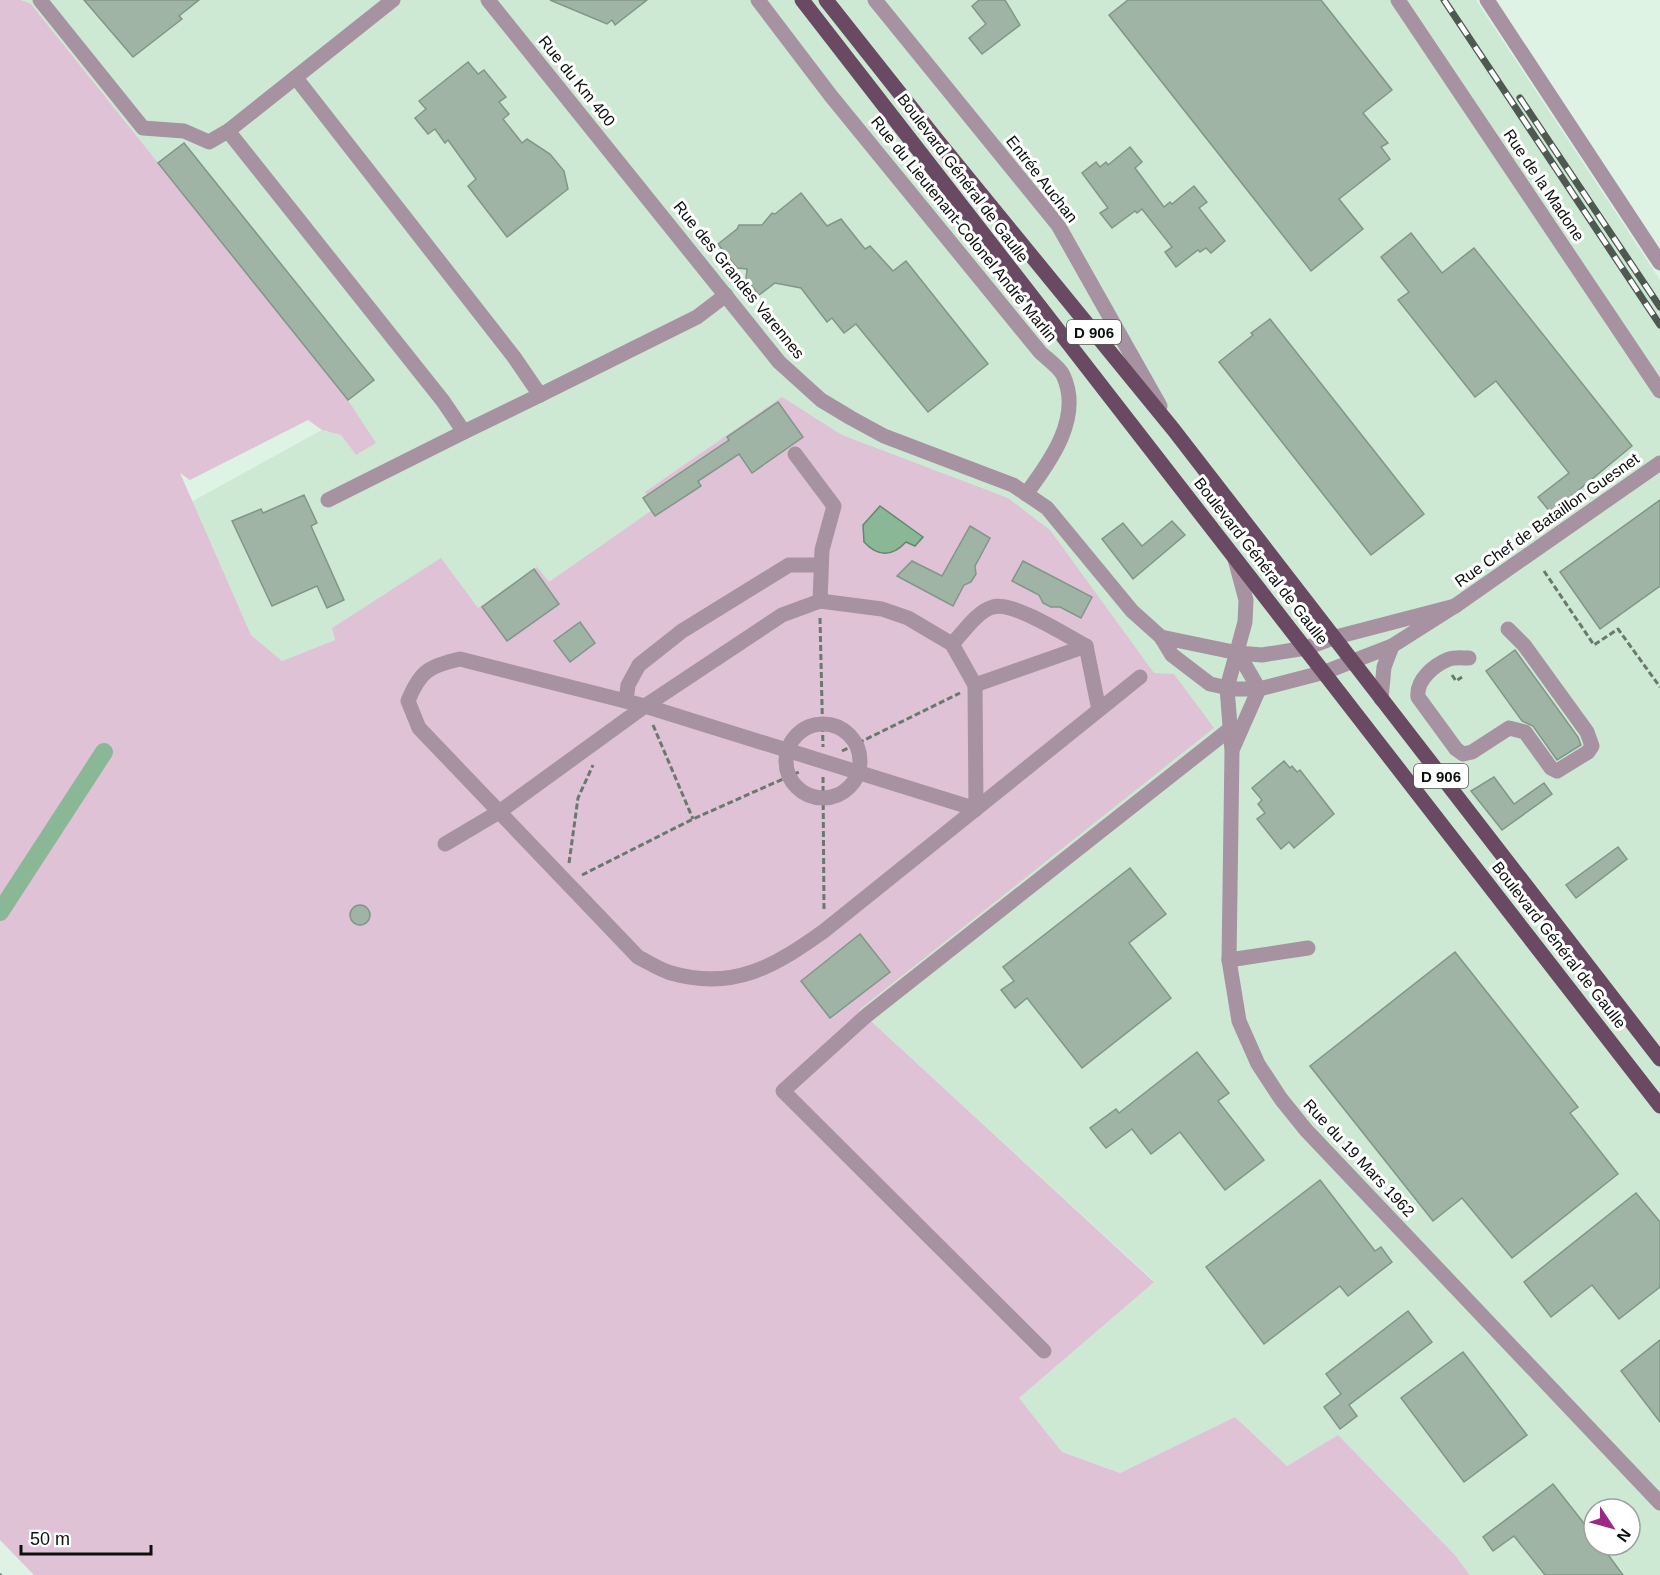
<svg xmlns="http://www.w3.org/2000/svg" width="1660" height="1575" font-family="Helvetica,sans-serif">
  <rect width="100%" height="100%" fill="#def3e3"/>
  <path fill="#cde9d4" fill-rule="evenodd" d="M21,0H1476L1660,280V1575H1470L1454,1554L1338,1435L1287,1466L1235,1417L1120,1473L1062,1452L1019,1398L1154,1281L859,1010L335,640L282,661L251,635L191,502L322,430L341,435L356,455L375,443L348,400L31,4ZM1594,1509H1630V1545H1594Z"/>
  <path fill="#dfc2d6" d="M0,0H21L31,4L348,400L376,443L356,455L341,435L322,430L308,420L190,480L180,473L251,635L282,661L335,640L332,628L441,558L478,608L537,567L549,582L655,508L645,492L782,397L842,435L1008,498L1050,530L1154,673L1174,674L1214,728L859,1010L1154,1282L1019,1398L1062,1452L1120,1473L1235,1417L1287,1466L1338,1435L1454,1554L1470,1575H34L0,1540Z"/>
  <path fill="#8ab897" stroke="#64866e" stroke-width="1.5" d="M880,506L923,537L915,546L906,542C892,557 878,557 864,542L863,525Z"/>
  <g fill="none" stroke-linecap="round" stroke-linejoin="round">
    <path stroke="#8ab897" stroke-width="18" d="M0,912L104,752"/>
  </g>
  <g fill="#a0b4a5" stroke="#829687" stroke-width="1.5">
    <path d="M84,0H199L179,16L182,19L133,57Z"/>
    <path d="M550,0H647L615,25L612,20L607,24Z"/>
    <path d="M979,0H1005L1020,25L982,54L969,38L986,24L972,6Z"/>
    <path d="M1128,0H1321L1392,90L1363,113L1388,143L1381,147L1390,159L1339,199L1363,229L1311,271L1109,15Z"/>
    <path d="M468,62L478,74L484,70L506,97L499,102L509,114L503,119L522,143L527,139L550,154L564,171L568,189L507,237L468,186L476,179L448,140L445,143L435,129L428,134L415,118L426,109L419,101Z"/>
    <path d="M184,143L374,380L348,400L158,163Z"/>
    <path d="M1130,147L1142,162L1135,168L1164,207L1170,202L1172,204L1194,186L1207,202L1199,208L1225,241L1211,253L1206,248L1200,252L1198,250L1176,267L1165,252L1172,247L1142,209L1137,213L1135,211L1112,228L1100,213L1108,208L1082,173L1096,162L1100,167L1106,162L1108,165Z"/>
    <path d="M801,193L827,226L841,219L865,249L870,246L893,271L906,261L988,364L928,412L856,324L844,333L832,318L827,322L801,288L775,283L759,295L746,279L747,269L737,268L718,244L737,229L739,225H762L772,213L775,214Z"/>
    <path d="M1411,233L1442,273L1474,248L1632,446L1551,513L1538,497L1569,473L1496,381L1475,397L1398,300L1409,292L1381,257Z"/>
    <path d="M1270,319L1424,514L1371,555L1219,362L1253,335L1251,333Z"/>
    <path d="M778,402L803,437L752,473L739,454L698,481L701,486L655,516L643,498L729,440L727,437Z"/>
    <path d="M304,495L317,523L311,526L344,600L327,608L317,586L272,606L232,521L261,509L263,513Z"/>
    <path d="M1660,500V586L1600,629L1560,572Z"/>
    <path d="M1172,521L1185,535L1133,579L1102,539L1123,523L1142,546Z"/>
    <path d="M970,526L990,538L975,566L976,574L971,582L964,585L953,606L897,576L912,561L942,576Z"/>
    <path d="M1023,561L1092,597L1081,618L1060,607H1051L1043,603L1039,595L1012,581Z"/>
    <path d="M534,569L559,604L507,641L482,607Z"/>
    <path d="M580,622L595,643L570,662L554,641Z"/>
    <path d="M1515,650L1578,737L1581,745L1557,760L1533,726L1522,721L1486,671Z"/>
    <path d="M1284,761L1290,768L1292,766L1297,772L1300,770L1334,814L1294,848L1289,842L1281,849L1257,819L1265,813L1258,804L1262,800L1252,788Z"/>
    <path d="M1494,777L1514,804L1544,783L1552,794L1502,830L1471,791Z"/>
    <path d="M1618,847L1627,859L1576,898L1566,885Z"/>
    <path d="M1130,868L1166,914L1129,943L1171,998L1082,1068L1027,998L1015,1008L1001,990L1014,981L1003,967Z"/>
    <circle cx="360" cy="915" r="10"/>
    <path d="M860,934L890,972L830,1018L801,981Z"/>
    <path d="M1455,952L1578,1107L1570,1113L1618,1174L1512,1258L1462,1198L1433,1221L1310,1066Z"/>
    <path d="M1197,1052L1229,1093L1218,1101L1264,1160L1225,1190L1180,1132L1151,1154L1132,1129L1106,1148L1090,1128L1116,1109L1119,1113Z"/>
    <path d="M1320,1180L1375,1251L1381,1247L1392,1262L1348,1296L1340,1286L1264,1344L1206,1267Z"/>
    <path d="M1636,1193L1660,1222V1287L1619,1319L1592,1285L1551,1317L1524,1282Z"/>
    <path d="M1408,1311L1432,1342L1349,1405L1357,1416L1340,1429L1324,1407L1341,1394L1326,1374Z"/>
    <path d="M1660,1340V1422L1621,1371Z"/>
    <path d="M1463,1352L1527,1435L1464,1482L1401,1398Z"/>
    <path d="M1553,1484L1594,1536V1545H1601L1623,1575H1545L1514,1536L1493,1551L1483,1537Z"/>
  </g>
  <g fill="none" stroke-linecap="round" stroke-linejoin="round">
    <g stroke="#6a786e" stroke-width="3" stroke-dasharray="6 3" stroke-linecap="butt">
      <path d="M1544,571L1594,645L1618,629L1660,687"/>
      <path d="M820,618L823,747"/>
      <path d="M1452,675L1456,681L1462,677"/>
      <path d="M653,725L693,819"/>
      <path d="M842,751L960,693"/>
      <path d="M823,777L824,912"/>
      <path d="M569,863L578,798L593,765"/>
      <path d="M582,875L693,819L801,771"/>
      <path d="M0,1574L1,1575"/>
    </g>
    <g stroke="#a692a0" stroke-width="15">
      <path d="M40,0L143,128L184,131L209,142L228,131"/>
      <path d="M488,0L779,362L821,400L851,418L884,436L1013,485L1047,508L1132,611L1161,637L1172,655L1210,684L1233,689H1259L1325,672L1392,646"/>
      <path d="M758,0L831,96L1040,352C1047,359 1059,367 1063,375C1083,417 1050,462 1026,494"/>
      <path d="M875,0L1058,225L1160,406"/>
      <path d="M1398,0L1660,391"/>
      <path d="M1487,0L1660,263"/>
      <path d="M296,78L514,357L540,395L464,432"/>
      <path d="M540,395L697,317L726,295"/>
      <path d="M795,454L834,506L822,550L820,601"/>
      <path d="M328,500L464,432L443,401L228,131L393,0"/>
      <path d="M1235,559L1246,600L1245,622L1227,688L1232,751L1229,960L1239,1021L1258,1064L1281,1099L1306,1130L1660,1503"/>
      <path d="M1455,606L1660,463"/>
      <path d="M1161,637L1238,653L1262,655L1306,648L1336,637L1455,606L1392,646L1384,667L1381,699"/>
      <path d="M952,644C963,633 977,611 993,607C1013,601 1067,636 1086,646"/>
      <path d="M1238,653L1259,689"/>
      <path d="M1469,658C1463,658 1455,657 1449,659C1434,665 1416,680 1418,697L1456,749L1463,754L1472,752L1509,728L1525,732L1551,768L1557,771L1588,752L1592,746L1587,732L1524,645L1508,629"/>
      <path d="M626,701L628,685L639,665L682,631L789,565H821"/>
      <path d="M1099,710L1086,646L975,685L952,644L908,618L882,609L820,601L782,615L645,706L460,659C429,666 420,671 408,701L419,728L638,957C648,962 660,970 671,973C734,991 775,966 824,931L1140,677"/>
      <circle cx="823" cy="761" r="37"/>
      <path d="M1233,748L1259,689"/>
      <path d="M445,844L499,812L645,706L976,809L975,685"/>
      <path d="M1229,960L1308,948"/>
      <path d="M1044,1351L783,1091L866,1016L1230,729"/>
    </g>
    <g stroke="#6a4962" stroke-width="15">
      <path d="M802,0L1660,1106"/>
      <path d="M826,0L936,139L1173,429L1660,1059"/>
    </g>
    <g stroke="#4e5951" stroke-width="7">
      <g id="rail">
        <path d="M1444,0L1660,325"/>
        <path d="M1520,98L1660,307"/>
      </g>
    </g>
    <use href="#rail" stroke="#fff" stroke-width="4.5" stroke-dasharray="14" stroke-linecap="butt"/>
  </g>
  <g text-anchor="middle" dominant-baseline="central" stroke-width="6" stroke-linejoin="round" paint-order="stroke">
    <g fill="#fff" stroke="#545956" stroke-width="1.5">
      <rect x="1067" y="320" width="54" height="24" rx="4.5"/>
      <rect x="1414" y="764" width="54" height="24" rx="4.5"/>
    </g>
    <g font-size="15" font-weight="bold" fill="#0b120d">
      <text x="1094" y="332">D 906</text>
      <text x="1441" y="776">D 906</text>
    </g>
    <g font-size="16" fill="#0b120d" stroke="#fff">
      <text transform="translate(577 81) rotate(51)">Rue du Km 400</text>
      <text transform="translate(963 178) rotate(53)">Boulevard Général de Gaulle</text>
      <text transform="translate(1042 179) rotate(52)">Entrée Auchan</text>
      <text transform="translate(1544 185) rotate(56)">Rue de la Madone</text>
      <text transform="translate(964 229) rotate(51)">Rue du Lieutenant-Colonel André Marlin</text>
      <text transform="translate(739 280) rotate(51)">Rue des Grandes Varennes</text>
      <text transform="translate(1547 520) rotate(-35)">Rue Chef de Bataillon Guesnet</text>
      <text transform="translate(1261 561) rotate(52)">Boulevard Général de Gaulle</text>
      <text transform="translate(1559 945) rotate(52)">Boulevard Général de Gaulle</text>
      <text transform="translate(1359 1158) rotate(47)">Rue du 19 Mars 1962</text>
    </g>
  </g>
  <g transform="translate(1612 1527) rotate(126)"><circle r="28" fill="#ffffff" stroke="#9da09e" stroke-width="1.5"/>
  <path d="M0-4.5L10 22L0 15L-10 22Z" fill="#9b2a87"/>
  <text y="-9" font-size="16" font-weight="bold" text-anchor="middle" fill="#0b120d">N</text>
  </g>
  <path d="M21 1545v9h130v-9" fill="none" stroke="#0b120d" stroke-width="3"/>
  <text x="30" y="1545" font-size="18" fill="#0b120d" stroke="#ffffff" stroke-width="4.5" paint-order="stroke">50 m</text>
</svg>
